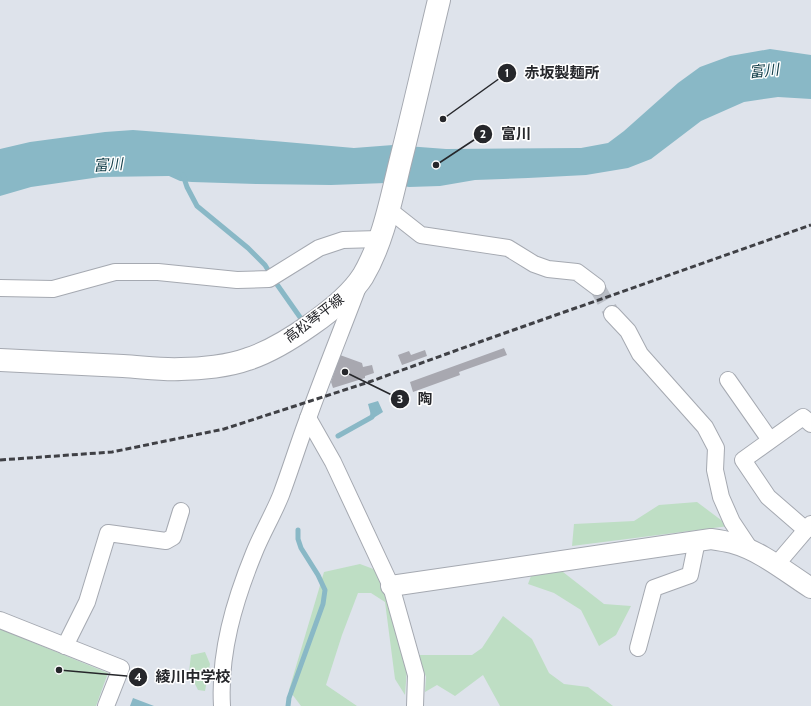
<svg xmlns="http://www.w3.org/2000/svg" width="811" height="706" font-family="Cabin,'Noto Sans JP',sans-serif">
  <rect width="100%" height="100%" fill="#dee3eb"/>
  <g fill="#bedec4">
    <path d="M697,502L729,526L572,546L574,524L634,521L659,505Z"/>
    <path d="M360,564L376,570L388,598L407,668L405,695L395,679L385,602L371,593H358L342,635L326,685L357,706H301L289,690L324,572Z"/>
    <path d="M546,570L563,572L604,604L631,606L616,635L599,646L581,610L554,593L528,584L531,576Z"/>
    <path d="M503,616L532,639L549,673L564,684L588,687L613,706H500L483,675L455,696L437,685L425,692L426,677L418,655H472L482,648Z"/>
    <path d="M0,629L108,673L96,706H0Z"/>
    <path d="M205,652L210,664L205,691L198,690L189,672L191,655Z"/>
  </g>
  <g fill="#89b8c6">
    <path d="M770,49L811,55V99L778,97L744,102L701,121L651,159L628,168L586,175L528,178L475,180L440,186L409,187L386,183L331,185L257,184L192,182L180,181L169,176L100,177L31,187L0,196V149L30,142L105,132L133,130L274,141L354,148L393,145L446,149L581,148L608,143L624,131L678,83L700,67L730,56Z"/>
    <path d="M378,401L383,412L372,419L368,404Z"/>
    <path d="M133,698L154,706H130Z"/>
  </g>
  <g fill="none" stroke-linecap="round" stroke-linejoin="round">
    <g stroke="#89b8c6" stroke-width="5">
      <path d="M183,175L187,187L197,206L248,248L265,265L276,283L302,320"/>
      <path d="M338,436L372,417L374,411"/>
      <path d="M288,706L289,698L323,604L325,590L318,575L301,548L298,539V530"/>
    </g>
  </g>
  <g fill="#a8a8b0">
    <path d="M504,348L507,355L459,372L460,375L413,392L410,382Z"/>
    <path d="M425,350L427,356L402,365L398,355L409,351L411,355Z"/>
    <path d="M340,355L362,363L363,367L372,365L374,373L365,376V378L333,388L331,382Z"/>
  </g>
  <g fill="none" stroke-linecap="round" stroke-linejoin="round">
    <path stroke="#b9bdc5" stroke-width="16" stroke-dasharray="16 8" stroke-linecap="butt" d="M597,287L612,314"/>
    <g stroke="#a5a9b1" stroke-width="18">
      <g id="minor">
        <path d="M388,209L421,235L508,248L534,264L548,269L577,272L597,287"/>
        <path d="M0,288L53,289L115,272H158L237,280L269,279L319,248L343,240L379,239"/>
        <path d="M612,314L628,331L640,354L705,427L716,448L715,470L721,497L732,522L750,549"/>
        <path d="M728,380L770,440"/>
        <path d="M308,418L333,462L391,586L416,675L415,706"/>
        <path d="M806,530L768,497L743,460L803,417L811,424"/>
        <path d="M776,565L811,524"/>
        <path d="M0,620L121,668L106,706"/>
        <path d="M65,646L87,602L108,533L166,541L173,537L181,511"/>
        <path d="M638,648L654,588L690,575L697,541"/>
        <path d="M222,706C219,653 234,602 254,553C262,533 273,515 281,495C290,471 298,445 307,421C323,376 341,332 358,287"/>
      </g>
    </g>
    <g stroke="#a5a9b1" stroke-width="22">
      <path id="tertiary" d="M391,586L711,539C718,540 725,541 732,543C761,551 786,572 811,588"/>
    </g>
    <g stroke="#a5a9b1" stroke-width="24">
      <path id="secondary" d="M0,360C41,362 82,364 123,366C142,367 162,370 181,369C201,369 229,366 248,359C282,348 344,306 363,276C383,242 391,200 400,163C414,108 426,54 439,0"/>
    </g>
    <use href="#minor" stroke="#fff" stroke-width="16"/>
    <use href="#tertiary" stroke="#fff" stroke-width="20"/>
    <use href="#secondary" stroke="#fff" stroke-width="22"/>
    <path stroke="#3f4045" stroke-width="3" stroke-dasharray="6 3" stroke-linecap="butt" d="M0,460L112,452L224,429L369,382L485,340L811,225"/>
  </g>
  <g text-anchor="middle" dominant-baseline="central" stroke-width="3" stroke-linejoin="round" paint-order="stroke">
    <g font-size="14" fill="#26272b" stroke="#fff">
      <text transform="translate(314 318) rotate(-37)">高松琴平線</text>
    </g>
    <g font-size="15" font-style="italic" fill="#15404b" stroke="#fff">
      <text transform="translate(764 71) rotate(-6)">富川</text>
      <text transform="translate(108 165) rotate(-4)">富川</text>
    </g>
  </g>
  <path fill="none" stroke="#26272b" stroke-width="1.5" d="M443 119L507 73M436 165L483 134M345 372L400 399M59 670L138 677"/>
  <g fill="#26272b" stroke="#fff" stroke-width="1.5">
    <circle cx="443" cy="119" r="4"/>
    <circle cx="436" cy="165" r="4"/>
    <circle cx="345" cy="372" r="4"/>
    <circle cx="59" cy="670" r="4"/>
    <circle cx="507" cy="73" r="10"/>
    <circle cx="483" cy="134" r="10"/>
    <circle cx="400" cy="399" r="10"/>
    <circle cx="138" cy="677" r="10"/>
  </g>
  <g font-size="12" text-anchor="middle" font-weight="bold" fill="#fff">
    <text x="507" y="77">1</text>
    <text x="483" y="138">2</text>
    <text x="400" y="403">3</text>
    <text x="138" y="681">4</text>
  </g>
  <g font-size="15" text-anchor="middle" font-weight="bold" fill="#26272b" stroke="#fff" stroke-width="3" stroke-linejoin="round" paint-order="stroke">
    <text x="562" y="78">赤坂製麺所</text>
    <text x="516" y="139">富川</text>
    <text x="425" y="404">陶</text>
    <text x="193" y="682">綾川中学校</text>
  </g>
</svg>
